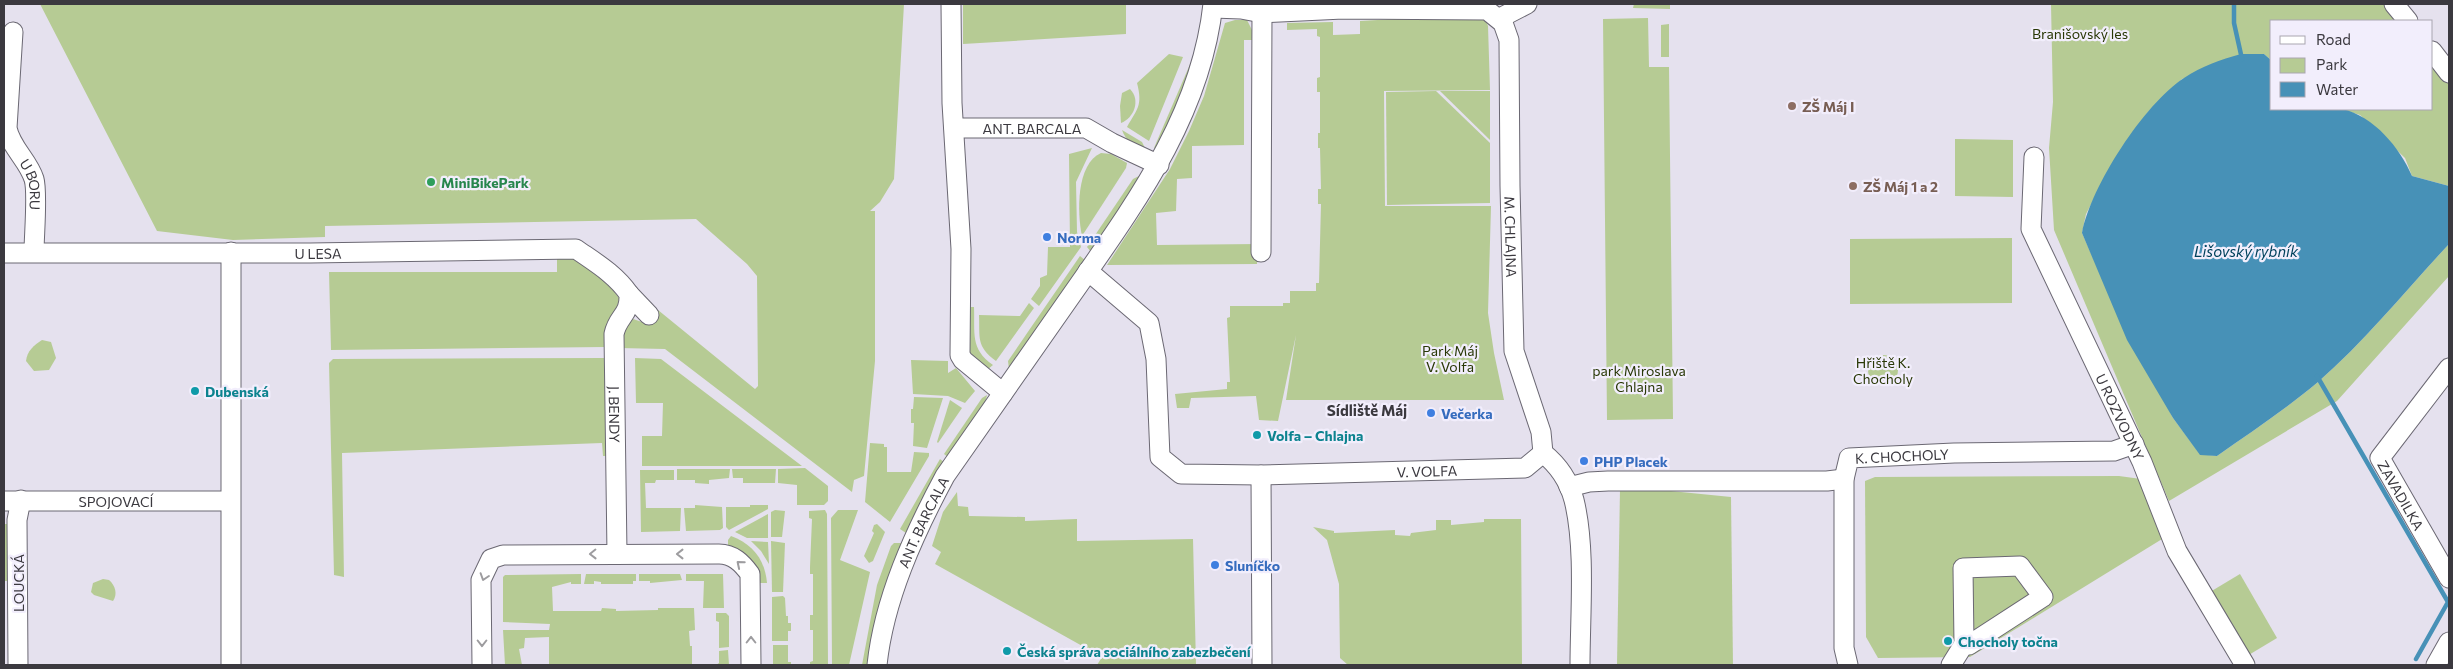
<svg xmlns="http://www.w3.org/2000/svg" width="2453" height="669" font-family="Commissioner,sans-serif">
  <rect width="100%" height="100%" fill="#e5e1ee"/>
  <g fill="#b6cb94">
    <path d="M40,4H904L894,179L880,202L870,211H875V361L864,476L854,480L852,492L665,349L619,348L622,330L633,319L645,323L658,310L755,389L758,386L757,276L747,264L696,219L325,226V237L233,240L157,231Z"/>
    <path d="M963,4H1126V34L963,44Z"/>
    <path d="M1634,4H1670V9L1633,8Z"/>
    <path d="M2051,4H2386L2400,21H2272V61L2264,54L2182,79L2148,112L2112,164L2086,214L2082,233L2101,276L2173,418L2200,454L2217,456C2251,432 2286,409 2318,382C2366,340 2406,290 2449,244V276L2337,401L2169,501L2054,230L2049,148L2053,102Z"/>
    <path d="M1412,18H1476L1486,21L1488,26L1490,90L1384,91L1385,206H1491L1488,313L1494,353L1504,400H1286L1296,335L1278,421L1259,420L1256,396L1191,398L1189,408H1177L1175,394L1227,389V382H1230L1227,318L1230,317V306H1283V303H1290V291H1316V283H1319L1321,204H1318V189H1321L1320,148H1318V133H1320V92H1317V78L1320,77V37L1317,36V29L1287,30V23L1333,22V35L1360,34V21Z"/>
    <path d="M1648,18L1649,67H1669L1673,419L1607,420L1603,19Z"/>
    <path d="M1235,20H1247L1257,40H1244V145L1192,146V178L1177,179L1176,211L1156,213L1157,245L1258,244L1257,264L1107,265L1170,169L1189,131L1204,96L1225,23Z"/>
    <path d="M1669,24V57H1661V25Z"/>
    <path d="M1169,54L1183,57L1149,141L1127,127C1137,109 1143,106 1137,83Z"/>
    <path d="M1194,55L1187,86L1157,147L1154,148Z"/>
    <path d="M2432,61L2449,83V186L2412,176L2405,158L2360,115L2341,109H2432Z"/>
    <path d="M1130,89C1141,100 1134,118 1121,123L1120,106L1122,93Z"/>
    <path d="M1436,91L1490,143V203L1387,205L1386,92Z"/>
    <path d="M1440,91H1490V140Z"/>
    <path d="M1122,130L1142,142L1145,148C1135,147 1125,140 1122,130Z"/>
    <path d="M1955,139L2013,140V197L1955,196Z"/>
    <path d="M1092,148L1076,182L1077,232L1081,247L1039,306L1031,299L1040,286V278L1047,275L1048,247H1070L1069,154Z"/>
    <path d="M1101,153L1111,154L1127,163L1126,168L1082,236C1077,213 1076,164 1101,153Z"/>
    <path d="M1139,176V180L1091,252L1087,247L1133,179Z"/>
    <path d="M2012,238V303L1850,304V239Z"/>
    <path d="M557,253L583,258L604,278L619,298L617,310L605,347L331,350L329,272H557Z"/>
    <path d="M1080,256L1086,261L1009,369L1008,361Z"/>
    <path d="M1029,303L1034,308L996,361C976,346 980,338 979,315L1020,316Z"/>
    <path d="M966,307H974C975,333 970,349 993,365L987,370L967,355Z"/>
    <path d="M42,340L51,342L56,358L49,370L34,371L26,361C27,351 34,345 42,340Z"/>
    <circle cx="1883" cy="370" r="15"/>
    <path d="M607,358L610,456H603L602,443L342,453L344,577L334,575L329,363L333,359Z"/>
    <path d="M635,358L661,359L802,466H642V436H662L663,403H636Z"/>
    <path d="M911,360L948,361V373L956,368L975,391L965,403L948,396L913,394Z"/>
    <path d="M987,395L985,404L949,458L944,454L982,398Z"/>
    <path d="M914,397L943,398L927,448L913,446L914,423H911V409H913Z"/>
    <path d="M950,400L962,408L938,443L937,442Z"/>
    <path d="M870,443L884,444V447H887V472H911L914,452L929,453V456L890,522L865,502Z"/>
    <path d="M940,459L945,463L906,533L900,529Z"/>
    <path d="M805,468L828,486V501L824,505H797V485L778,483V469Z"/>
    <path d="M677,469H730L729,478L709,480V484L695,483V480H677Z"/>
    <path d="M732,469H776L775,483H743V478H733Z"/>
    <path d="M640,470H674V480H656L655,483H645L646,508H681L680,531L641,532Z"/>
    <path d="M2119,476L2141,479L2167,536L1970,657L1878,658L1866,637L1865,481L1875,477Z"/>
    <path d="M1620,489H1651L1731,497L1733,665H1617Z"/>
    <path d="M957,492L958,506L968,507L969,516L1025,517V521L1077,519V541L1193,539L1196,665H1097L1102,657L935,564L941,552L932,546L943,512Z"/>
    <path d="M695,505L722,507L723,528L720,530L686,531L684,508H695Z"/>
    <path d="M750,505H768V509L729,530L726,527V507H750Z"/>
    <path d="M775,510L785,511L782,537H771V512Z"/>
    <path d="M825,510L827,514L828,665H810V662L813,661V630H810V615H813V574H810V567L812,519L809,518V511Z"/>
    <path d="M838,510H858L840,560L870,572L849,665H832L831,518Z"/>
    <path d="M768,514V538H747L735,532Z"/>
    <path d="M1484,519H1521L1522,665H1348L1340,658L1339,584L1327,540L1313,527L1334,531V533L1395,530V535L1410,536L1411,533L1436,530V520H1451V525L1484,522Z"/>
    <rect x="4" y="524" width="8" height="57"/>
    <path d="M877,524L885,532L873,561L869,563L864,556L874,533L872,531L874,525Z"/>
    <path d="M731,536C753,544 765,560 767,583H757L728,546V540Z"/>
    <path d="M751,541L768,542L769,564L761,551Z"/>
    <path d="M771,541L785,543L783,592H772Z"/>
    <path d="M894,543H902L877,620L868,665H862L877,585L891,546Z"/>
    <path d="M581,574V584H571V582L552,587L553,611H601L602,608L616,609V611L658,610V608H694L695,630L689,631L690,646H692V664L695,665H549V637L525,638L524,648L519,649L522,665H505L503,630H549L550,624L503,622V577L505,575Z"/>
    <path d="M586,574H636V581H633V584H601V582L594,581V584H584Z"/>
    <path d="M639,574H680L682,580L650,583V581H639Z"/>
    <path d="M686,574H723L724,608H703L704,581H686Z"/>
    <path d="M2240,574L2277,638L2247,656L2210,592Z"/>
    <path d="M103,579L109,580C115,585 118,594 113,601L94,595L91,592L93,583Z"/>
    <path d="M783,596L785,598L786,616H788V623H791V631H788V641H772V597Z"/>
    <path d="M716,613H726L729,616V647L719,648V622L716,621Z"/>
    <path d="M773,645H788V662H791V665H773Z"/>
    <path d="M728,650L729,665H716L719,663V651Z"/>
  </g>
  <path fill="#4791b7" d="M2241,54H2264L2272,61V109C2293,109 2322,105 2342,109C2374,116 2400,148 2412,176L2449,186V244C2406,290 2366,340 2318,382C2286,409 2251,432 2217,456L2200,455L2173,418L2127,340L2082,233C2091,186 2144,104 2184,78C2202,66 2220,60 2241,54Z"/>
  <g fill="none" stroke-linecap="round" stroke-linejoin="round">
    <g stroke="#4791b7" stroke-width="4.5">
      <path d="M2234,4V23L2242,59"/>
      <path d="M2317,376L2448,602L2416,659"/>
    </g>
    <g stroke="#6b6873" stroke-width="21">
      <g id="minor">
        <path d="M951,4L952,103L961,249L960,355L963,360L1003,393"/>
        <path d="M2394,4L2408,21"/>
        <path id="s1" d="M1213,8L1241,9L1262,13L1343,9L1487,10L1503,23L1509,40L1510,186L1514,351L1541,432L1543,453"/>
        <path d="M1500,18L1527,4"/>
        <path id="s2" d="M13,32L7,128C11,148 28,160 34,179C38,192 34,236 34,252"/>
        <path d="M2432,51L2449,73"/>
        <path id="s3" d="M954,128H1086L1112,143L1159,165"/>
        <path id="s4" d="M2034,157L2031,229L2142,462L2177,551L2245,665"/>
        <path d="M1261,252L1262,13"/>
        <path id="s5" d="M4,253H310L576,249C596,263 615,274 629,294C630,316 618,315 614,334L617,554"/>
        <path id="s6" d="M1088,271L1149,323L1156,359L1160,457L1181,474L1261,475L1525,468L1543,453"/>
        <path d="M629,294L649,315"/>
        <path id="s7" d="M2449,368L2380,458L2449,578"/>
        <path d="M1543,453C1558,465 1569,481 1574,500C1586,548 1580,615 1580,665"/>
        <path d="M1261,475L1262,665"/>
        <path d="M1569,487L1589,482L1608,481H1827L1844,479"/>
        <path id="s8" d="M4,501H230"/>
        <path d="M2020,566L2043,597L1969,645L1964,644L1963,568Z"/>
        <path d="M18,665L17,520L21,500"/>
        <path d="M231,665V252"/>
        <path d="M482,665L481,580L491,559L503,555L719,554C733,554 742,563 750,574L751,665"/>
        <path id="s9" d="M877,665C884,599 914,534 945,476C987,415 1030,354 1073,293C1135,204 1201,115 1213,4"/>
        <path id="s10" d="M1848,665L1844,648V479L1849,458L1954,453L2114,451L2134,444"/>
        <path d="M1951,665L1964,644"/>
        <path d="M2436,665L2449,642"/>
      </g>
    </g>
    <use href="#minor" stroke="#fff" stroke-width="19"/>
  </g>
  <defs><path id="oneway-chevron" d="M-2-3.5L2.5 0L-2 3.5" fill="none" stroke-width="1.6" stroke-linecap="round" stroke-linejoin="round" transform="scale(1.25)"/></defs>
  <g stroke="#9d9c9f">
    <use href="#oneway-chevron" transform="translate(593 554) rotate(179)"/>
    <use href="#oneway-chevron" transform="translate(680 554) rotate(180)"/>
    <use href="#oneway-chevron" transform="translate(740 564) rotate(-140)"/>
    <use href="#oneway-chevron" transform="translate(484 577) rotate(108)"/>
    <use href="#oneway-chevron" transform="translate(751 640) rotate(-90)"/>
    <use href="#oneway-chevron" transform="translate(482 643) rotate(90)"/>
  </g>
  <g fill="#8d6e63" stroke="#f2eefc" stroke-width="2">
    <circle cx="1792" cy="106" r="5"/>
    <circle cx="1853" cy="186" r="5"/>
  </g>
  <circle fill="#2e9e5b" stroke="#f2eefc" stroke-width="2" cx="431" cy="182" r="5"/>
  <g fill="#3f7fe0" stroke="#f2eefc" stroke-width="2">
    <circle cx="1047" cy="237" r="5"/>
    <circle cx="1431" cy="413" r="5"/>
    <circle cx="1584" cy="461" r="5"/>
    <circle cx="1215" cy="565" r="5"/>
  </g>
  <g fill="#0f9aa8" stroke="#f2eefc" stroke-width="2">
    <circle cx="195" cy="391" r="5"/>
    <circle cx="1257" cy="435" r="5"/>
    <circle cx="1948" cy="641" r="5"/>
    <circle cx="1007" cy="651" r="5"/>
  </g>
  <g text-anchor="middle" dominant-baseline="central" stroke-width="4.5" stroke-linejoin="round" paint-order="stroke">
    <g font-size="14" fill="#293806" stroke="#f2eefc">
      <text x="2080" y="33">Branišovský les</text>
      <text x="1450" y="350">Park Máj<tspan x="1450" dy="16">V. Volfa</tspan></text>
      <text x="1883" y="362">Hřiště K.<tspan x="1883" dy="16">Chocholy</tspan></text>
      <text x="1639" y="370">park Miroslava<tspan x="1639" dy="16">Chlajna</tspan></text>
    </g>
    <g font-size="14" font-weight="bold" fill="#785e54" stroke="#f2eefc" text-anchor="start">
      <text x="1802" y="106">ZŠ Máj I</text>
      <text x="1863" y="186">ZŠ Máj 1 a 2</text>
    </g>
    <g font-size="14" fill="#3b393f" stroke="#f2eefc">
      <text stroke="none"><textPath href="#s3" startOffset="78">ANT. BARCALA</textPath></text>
      <text stroke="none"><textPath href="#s2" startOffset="159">U BORU</textPath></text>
      <text stroke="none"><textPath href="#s1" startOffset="510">M. CHLAJNA</textPath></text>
      <text stroke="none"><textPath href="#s5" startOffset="314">U LESA</textPath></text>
      <text stroke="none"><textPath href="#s5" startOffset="766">J. BENDY</textPath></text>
      <text stroke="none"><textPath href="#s4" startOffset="280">U ROZVODNY</textPath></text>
      <text stroke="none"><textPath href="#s10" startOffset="261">K. CHOCHOLY</textPath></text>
      <text stroke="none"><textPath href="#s6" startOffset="488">V. VOLFA</textPath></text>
      <text stroke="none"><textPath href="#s7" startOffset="156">ZAVADILKA</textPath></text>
      <text stroke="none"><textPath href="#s8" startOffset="112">SPOJOVACÍ</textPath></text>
      <text stroke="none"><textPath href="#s9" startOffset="151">ANT. BARCALA</textPath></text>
      <text transform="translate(18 583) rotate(-90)">LOUCKÁ</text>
    </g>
    <g font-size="14" font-weight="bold" fill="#27864d" stroke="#f2eefc" text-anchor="start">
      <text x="441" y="182">MiniBikePark</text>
    </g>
    <g font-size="14" font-weight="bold" fill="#366cbe" stroke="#f2eefc" text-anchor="start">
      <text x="1057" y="237">Norma</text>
      <text x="1441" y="413">Večerka</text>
      <text x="1594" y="461">PHP Placek</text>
      <text x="1225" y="565">Sluníčko</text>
    </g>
    <g font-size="14" font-weight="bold" fill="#0d838f" stroke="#f2eefc" text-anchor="start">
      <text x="205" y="391">Dubenská</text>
      <text x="1267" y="435">Volfa – Chlajna</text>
      <text x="1958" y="641">Chocholy točna</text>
      <text x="1017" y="651">Česká správa sociálního zabezbečení</text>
    </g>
    <g font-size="15" font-style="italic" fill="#00415c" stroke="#f2eefc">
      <text x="2246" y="251">Lišovský rybník</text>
    </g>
    <g font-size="15" font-weight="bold" fill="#3b393f" stroke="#f2eefc">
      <text x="1367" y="410">Sídliště Máj</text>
    </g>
  </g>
  <rect width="2453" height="669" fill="none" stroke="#3b393f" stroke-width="10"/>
  <rect x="2270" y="20" width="162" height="90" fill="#f2eefc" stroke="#a9a6b0"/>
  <rect x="2280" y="36" width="25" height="8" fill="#ffffff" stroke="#a9a6b0"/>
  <text x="2316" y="45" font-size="15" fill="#3b393f">Road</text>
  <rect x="2280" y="58" width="25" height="15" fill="#b6cb94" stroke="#a9a6b0"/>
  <text x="2316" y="70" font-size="15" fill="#3b393f">Park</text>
  <rect x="2280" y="82" width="25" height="15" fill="#4791b7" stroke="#a9a6b0"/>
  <text x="2316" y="95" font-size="15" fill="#3b393f">Water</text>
</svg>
